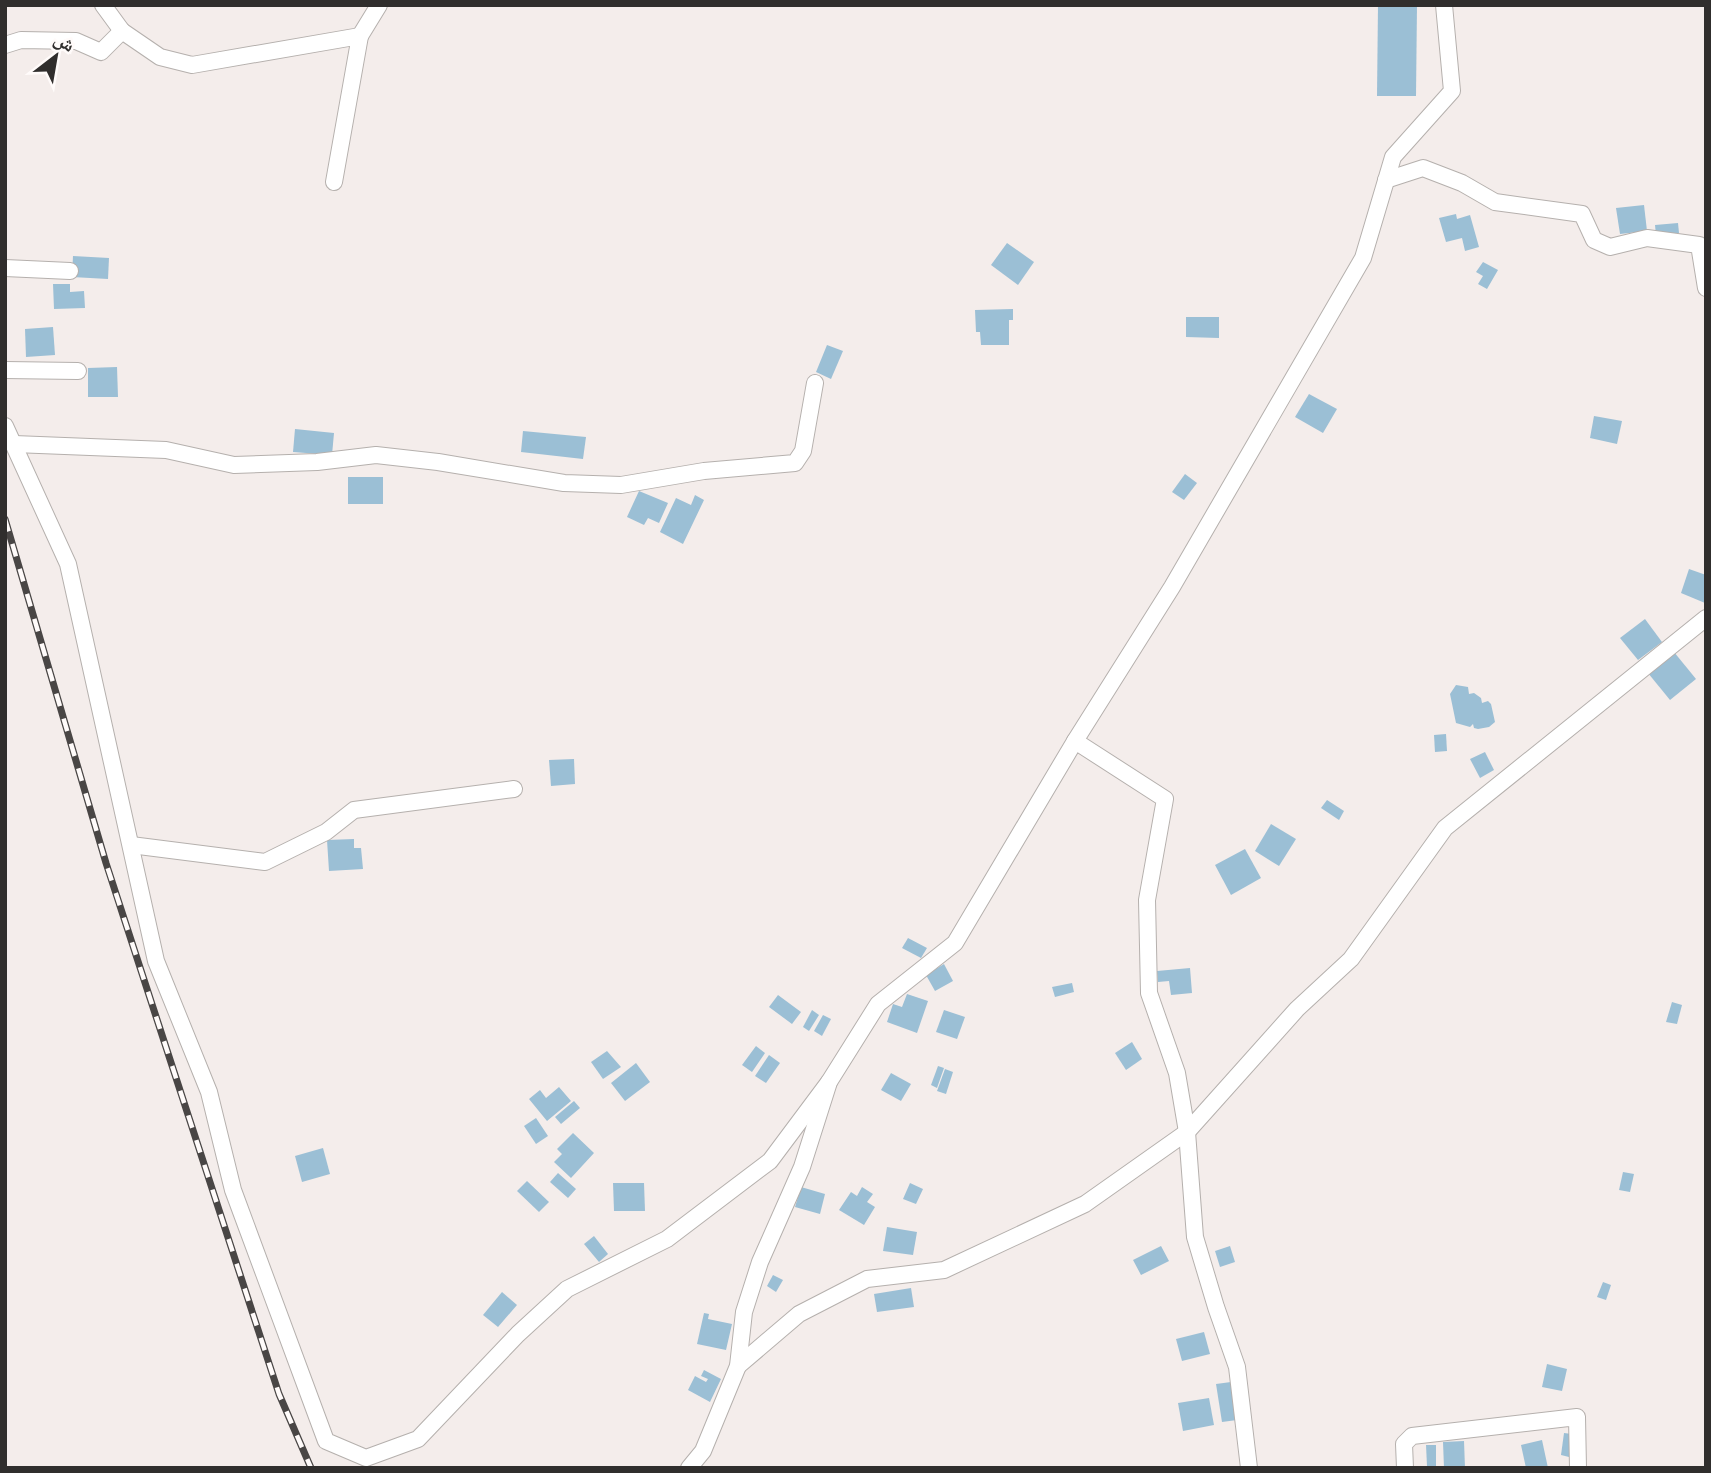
<svg xmlns="http://www.w3.org/2000/svg" width="1711" height="1473" font-family="Barlow,'Noto Naskh Arabic',sans-serif">
  <rect width="100%" height="100%" fill="#f4edeb"/>
  <g fill="#9bbfd5">
    <path d="M1378,5H1417L1416,96H1377Z"/>
    <path d="M1644,205L1647,231L1620,234L1616,208Z"/>
    <path d="M1456,214L1457,219L1470,215L1479,247L1465,251L1462,238L1446,242L1439,218Z"/>
    <path d="M1678,223L1679,233L1656,235L1655,225Z"/>
    <path d="M1007,243L1034,262L1018,285L991,265Z"/>
    <path d="M73,256L109,258L108,279L72,277Z"/>
    <path d="M1483,262L1498,270L1487,289L1478,284L1483,276L1476,272Z"/>
    <path d="M53,284H70V292L84,291L85,308L54,309Z"/>
    <path d="M1013,309V320H1009V345H981L980,332H976L975,310Z"/>
    <path d="M1186,317H1219V338L1186,337Z"/>
    <path d="M53,327L55,355L26,357L25,329Z"/>
    <path d="M827,345L843,351L831,379L816,372Z"/>
    <path d="M117,367L118,397H88V368Z"/>
    <path d="M1309,394L1337,409L1323,433L1295,417Z"/>
    <path d="M1594,416L1622,421L1617,444L1590,438Z"/>
    <path d="M295,429L334,433L332,455L293,452Z"/>
    <path d="M523,431L586,437L583,459L521,452Z"/>
    <path d="M1185,474L1197,483L1184,500L1172,492Z"/>
    <rect x="348" y="477" width="35" height="27"/>
    <path d="M639,491L668,503L659,523L648,518L644,525L627,517Z"/>
    <path d="M695,495L704,500L683,544L660,532L676,498L691,505Z"/>
    <path d="M1689,569L1706,575L1705,603L1681,593Z"/>
    <path d="M1645,619L1662,642L1638,660L1620,638Z"/>
    <path d="M1674,652L1696,679L1670,700L1648,673Z"/>
    <path d="M1456,685L1468,687L1469,694L1474,693L1481,698L1482,703L1488,701L1491,704L1495,722L1489,727L1478,729L1474,728L1473,724L1470,727L1456,723L1450,694Z"/>
    <path d="M1446,734L1447,751L1435,752L1434,735Z"/>
    <path d="M1485,752L1494,770L1480,778L1470,759Z"/>
    <path d="M574,759L575,784L551,786L549,760Z"/>
    <path d="M1327,800L1344,811L1339,820L1321,808Z"/>
    <path d="M1271,824L1296,839L1279,866L1255,851Z"/>
    <path d="M354,839V848H361L363,869L329,871L327,840Z"/>
    <path d="M1245,849L1261,878L1231,895L1215,865Z"/>
    <path d="M908,938L927,948L921,958L902,948Z"/>
    <path d="M944,964L953,981L935,991L926,975Z"/>
    <path d="M1190,968L1192,993L1171,995L1169,981L1158,982L1157,971Z"/>
    <path d="M1072,983L1074,992L1055,997L1052,987Z"/>
    <path d="M907,994L928,1001L917,1033L887,1022L893,1004L902,1007Z"/>
    <path d="M778,995L801,1012L792,1024L769,1007Z"/>
    <path d="M1672,1002L1682,1005L1677,1024L1666,1022Z"/>
    <path d="M812,1010L819,1015L809,1031L803,1027Z"/>
    <path d="M944,1010L965,1017L957,1039L936,1032Z"/>
    <path d="M823,1015L831,1019L822,1036L814,1031Z"/>
    <path d="M1132,1042L1142,1059L1126,1070L1115,1053Z"/>
    <path d="M756,1046L765,1053L752,1072L742,1065Z"/>
    <path d="M607,1051L621,1067L603,1079L591,1062Z"/>
    <path d="M769,1055L780,1063L766,1083L755,1076Z"/>
    <path d="M636,1063L650,1082L625,1101L611,1083Z"/>
    <path d="M938,1066L944,1068L937,1088L931,1085Z"/>
    <path d="M945,1069L953,1072L946,1094L937,1091Z"/>
    <path d="M891,1073L911,1084L901,1101L881,1090Z"/>
    <path d="M559,1087L571,1101L547,1121L529,1099L540,1090L546,1098Z"/>
    <path d="M574,1101L580,1108L561,1124L555,1117Z"/>
    <path d="M536,1118L548,1136L536,1144L524,1126Z"/>
    <path d="M573,1133L594,1153L571,1178L554,1162L562,1154L557,1149Z"/>
    <path d="M323,1148L330,1174L302,1182L295,1156Z"/>
    <path d="M1623,1172L1634,1174L1630,1192L1619,1190Z"/>
    <path d="M558,1173L576,1189L568,1198L550,1182Z"/>
    <path d="M527,1181L549,1202L539,1212L517,1191Z"/>
    <path d="M613,1183H644L645,1211H614Z"/>
    <path d="M910,1183L923,1189L916,1204L903,1199Z"/>
    <path d="M801,1187L825,1194L820,1214L795,1207Z"/>
    <path d="M862,1187L873,1194L867,1202L875,1207L864,1225L839,1210L851,1192L857,1196Z"/>
    <path d="M887,1227L917,1232L913,1255L883,1251Z"/>
    <path d="M594,1236L608,1254L599,1262L584,1244Z"/>
    <path d="M1161,1246L1169,1261L1141,1275L1133,1260Z"/>
    <path d="M1230,1246L1235,1262L1220,1267L1215,1251Z"/>
    <path d="M773,1275L783,1280L776,1292L767,1286Z"/>
    <path d="M1603,1282L1611,1285L1606,1300L1597,1297Z"/>
    <path d="M911,1288L914,1307L877,1312L874,1294Z"/>
    <path d="M502,1292L517,1305L498,1327L483,1315Z"/>
    <path d="M704,1313L709,1314L708,1319L732,1324L726,1350L697,1344Z"/>
    <path d="M1204,1332L1210,1354L1182,1361L1176,1339Z"/>
    <path d="M1547,1364L1567,1369L1562,1391L1542,1387Z"/>
    <path d="M704,1370L721,1379L710,1402L688,1390L695,1376L706,1382L708,1379L701,1376Z"/>
    <path d="M1231,1382L1237,1420L1222,1422L1216,1384Z"/>
    <path d="M1209,1398L1214,1425L1183,1431L1178,1403Z"/>
    <path d="M1564,1433L1572,1434L1569,1457L1561,1455Z"/>
    <path d="M1542,1440L1548,1468H1526L1521,1445Z"/>
    <path d="M1464,1441L1465,1468H1444L1443,1442Z"/>
    <path d="M1426,1445H1436V1466H1427Z"/>
  </g>
  <g fill="none" stroke-linecap="round" stroke-linejoin="round">
    <g stroke="#b5b0ad" stroke-width="18">
      <g id="minor">
        <path d="M103,5L122,31"/>
        <path d="M360,36L379,5"/>
        <path d="M5,45L21,40L76,41L101,52L122,31L160,57L192,65L360,36L334,182"/>
        <path d="M1386,180L1423,168L1462,183L1495,202L1582,214L1594,240L1610,247L1647,238L1699,245L1706,288"/>
        <path d="M5,268L70,271"/>
        <path d="M5,370L78,371"/>
        <path d="M5,426L68,564L156,961L209,1092L233,1190L326,1441L366,1458L418,1439L518,1334L567,1289L667,1239L770,1161L829,1082"/>
        <path d="M14,444L166,450L234,465L317,462L376,455L438,462L564,483L621,485L704,471L795,463L803,451L815,383"/>
        <path d="M1075,741L1165,799L1147,900L1149,993L1177,1073L1187,1132L1195,1237L1216,1307L1237,1367L1249,1468"/>
        <path d="M131,845L265,862L326,832L354,810L514,789"/>
        <path d="M738,1366L799,1314L867,1279L944,1270L1085,1204L1187,1132L1297,1009L1351,959L1445,828L1706,618"/>
        <path d="M689,1468L703,1451L738,1366L744,1312L760,1262L802,1167L829,1082L878,1004L955,943L1075,741L1172,587L1363,258L1393,157L1452,91L1444,5"/>
        <path d="M1405,1468L1404,1444L1412,1436L1577,1417L1578,1468"/>
      </g>
    </g>
    <use href="#minor" stroke="#fff" stroke-width="16"/>
    <g stroke="#494645" stroke-width="7">
      <path id="rail" d="M5,519L106,863L279,1394L311,1468"/>
    </g>
    <use href="#rail" stroke="#fffbfa" stroke-width="4.5" stroke-dasharray="13" stroke-linecap="butt"/>
  </g>
  <rect width="1711" height="1473" fill="none" stroke="#302e2d" stroke-width="14"/>
  <g transform="translate(56 56) rotate(31)" stroke="#fffbfa" stroke-width="5" paint-order="stroke">
  <path d="M0-5L12 26L0 18L-12 26Z" fill="#302e2d"/>
  <text y="-10" font-size="19" font-weight="bold" text-anchor="middle" fill="#302e2d">ش</text>
  </g>
</svg>
